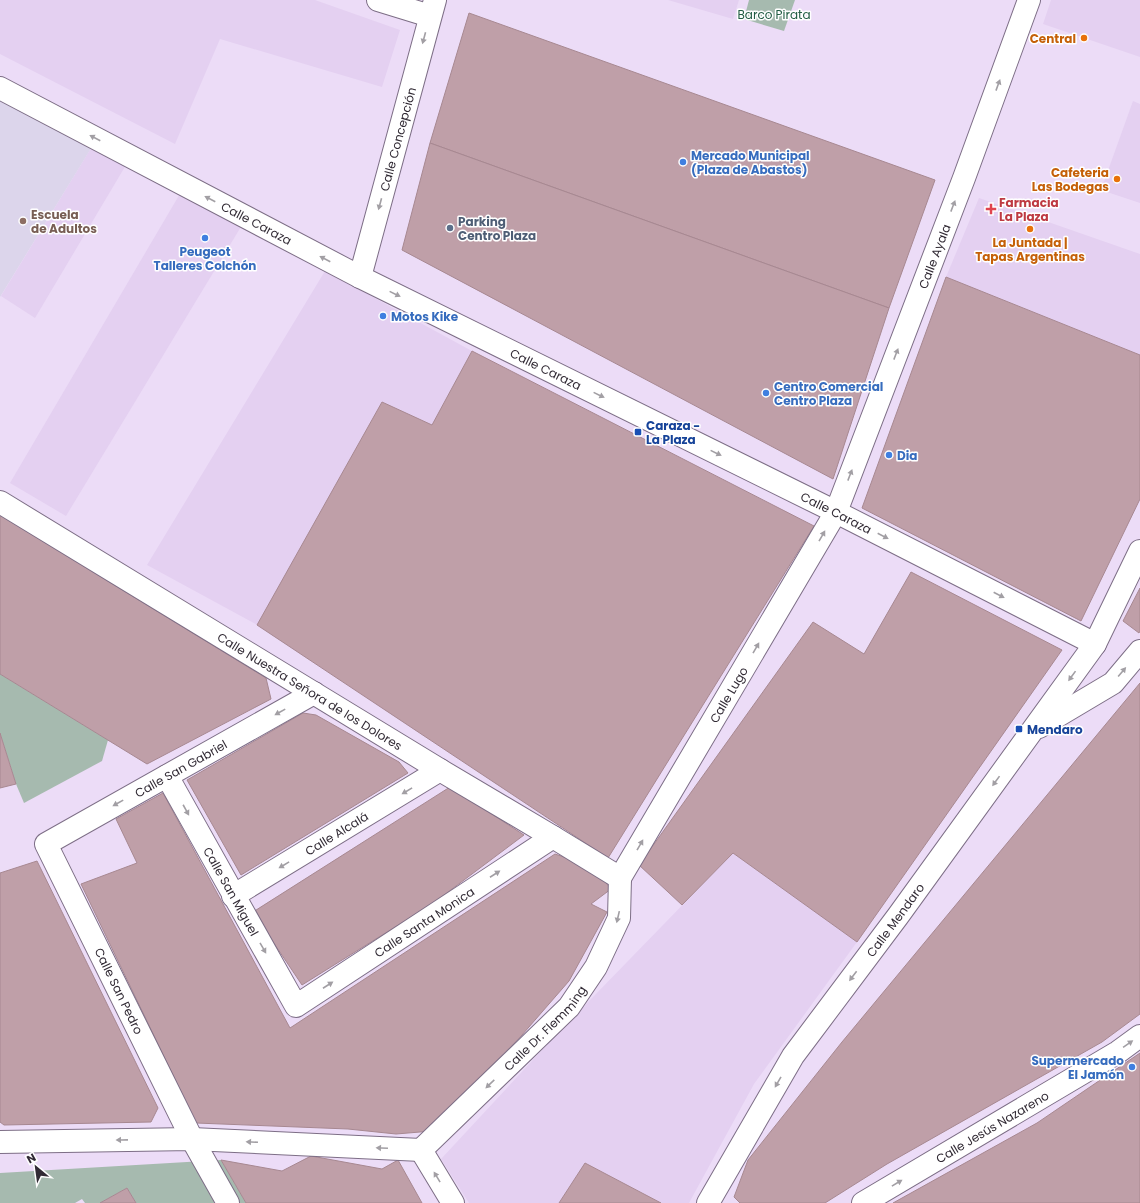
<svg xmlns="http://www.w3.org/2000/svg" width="1140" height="1203" font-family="Poppins,sans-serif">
  <rect width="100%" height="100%" fill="#ecdcf7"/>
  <g fill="#e4d0f1">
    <path d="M0,0H315L400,30L382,87L220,39L175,144L0,54Z"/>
    <path d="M668,0H739L733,19Z"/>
    <path d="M1051,0H1140V57L1043,24Z"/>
    <path d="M1133,101L1140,104V203L1101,190Z"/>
    <path d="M93,145L126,165L35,318L1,296Z"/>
    <path d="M181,192L242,225L66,516L10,483Z"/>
    <path d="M979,198L1140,254V355L946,277Z"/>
    <path d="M325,271L472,351L432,425L382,402L261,627L147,565Z"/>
    <path d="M733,853L857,942L754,1084L689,1203H661L585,1163L559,1203H469L441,1159L558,1033Z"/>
  </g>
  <path fill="#dcd5eb" d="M0,101L93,145L0,297Z"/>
  <g fill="#a6baaf">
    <path d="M749,0H795L784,31L744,19Z"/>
    <path d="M0,674L108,740L102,761L24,803L16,784L0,733Z"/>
    <path d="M221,1160L246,1203H136L127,1188L100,1203H85L82,1199L75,1203H0V1173Z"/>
  </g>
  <g fill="#bf9fa8" stroke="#a78891">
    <path d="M469,13L935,180L889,308L430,143Z"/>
    <path d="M430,143L889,308L833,479L402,250Z"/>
    <path d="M946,277L1140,355V499L1081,621L862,508Z"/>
    <path d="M472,351L814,526L608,858L257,625L382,402L432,425Z"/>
    <path d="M0,515L266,678L271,699L147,764L0,674Z"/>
    <path d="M911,572L1062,650L857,942L733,853L682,905L639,865L813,622L864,654Z"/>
    <path d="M1140,588V631L1139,633L1123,621Z"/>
    <path d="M1140,683V1014L1102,1042L887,1164L825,1203H740L734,1197L748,1160L842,1042Z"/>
    <path d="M303,713L316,715L399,762L408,773L241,875L187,780Z"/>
    <path d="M0,733L16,784L0,788Z"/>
    <path d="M450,787L524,835L432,904L302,985L253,912Z"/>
    <path d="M163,793L290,1028L555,854L593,867L611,889L591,904L607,912L569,981L522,1035L432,1131L396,1134L348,1129L196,1123L81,884L137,863L116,819Z"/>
    <path d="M37,861L158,1108L151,1122L4,1125L0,1122V873Z"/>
    <path d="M1140,1053V1203H893L1037,1123Z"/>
    <path d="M311,1156L382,1169L398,1160L422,1203H246L221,1160L282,1171Z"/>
    <path d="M585,1163L661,1203H559Z"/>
    <path d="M127,1188L136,1203H100Z"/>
  </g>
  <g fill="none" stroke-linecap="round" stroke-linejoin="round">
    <g stroke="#7d6e86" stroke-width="24">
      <g id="minor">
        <path d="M378,0L430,16"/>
        <path id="s1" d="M0,88L360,277L836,512L1095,644"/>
        <path id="s2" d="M360,277L435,0"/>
        <path id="s3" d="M0,502L440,770L553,837L620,878"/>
        <path d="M1039,727L1113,683L1140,651"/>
        <path id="s4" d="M167,776L296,1006L553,837"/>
        <path id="s5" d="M620,878L836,512L964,178L1029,0"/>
        <path id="s6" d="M233,896L440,770"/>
        <path d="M0,1142L192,1139L421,1150"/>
        <path id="s7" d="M421,1150L569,1007L596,967L619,918L620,878"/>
        <path d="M421,1150L453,1203"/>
        <path id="s8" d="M228,1203L192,1139L46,844L314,693"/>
        <path id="s9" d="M708,1203L793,1056L898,916L1095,644L1140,551"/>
        <path id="s10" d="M863,1203L1118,1052L1140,1036"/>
      </g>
    </g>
    <use href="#minor" stroke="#fff" stroke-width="22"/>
  </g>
  <defs><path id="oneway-solid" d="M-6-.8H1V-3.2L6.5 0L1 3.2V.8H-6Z"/></defs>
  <g fill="#a29fa4">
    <use href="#oneway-solid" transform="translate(424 38) rotate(105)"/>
    <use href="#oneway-solid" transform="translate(998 85) rotate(-70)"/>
    <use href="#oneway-solid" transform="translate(95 138) rotate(-152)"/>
    <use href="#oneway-solid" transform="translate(210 199) rotate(-152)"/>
    <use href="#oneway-solid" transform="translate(380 204) rotate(105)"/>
    <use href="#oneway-solid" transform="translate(953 206) rotate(-69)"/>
    <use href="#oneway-solid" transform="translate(325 259) rotate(-152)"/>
    <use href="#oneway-solid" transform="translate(395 294) rotate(26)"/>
    <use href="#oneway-solid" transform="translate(896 354) rotate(-69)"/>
    <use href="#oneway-solid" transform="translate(599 395) rotate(26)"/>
    <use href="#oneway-solid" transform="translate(716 453) rotate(26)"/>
    <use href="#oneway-solid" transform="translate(850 475) rotate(-69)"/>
    <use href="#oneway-solid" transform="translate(822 536) rotate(-60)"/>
    <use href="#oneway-solid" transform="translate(883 536) rotate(27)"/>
    <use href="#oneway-solid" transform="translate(999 595) rotate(27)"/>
    <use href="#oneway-solid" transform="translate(756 648) rotate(-60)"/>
    <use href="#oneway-solid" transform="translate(1122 672) rotate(-50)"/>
    <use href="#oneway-solid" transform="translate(1072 676) rotate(126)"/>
    <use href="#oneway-solid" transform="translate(280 712) rotate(151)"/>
    <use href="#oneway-solid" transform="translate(996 781) rotate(126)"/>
    <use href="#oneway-solid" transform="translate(407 791) rotate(149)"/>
    <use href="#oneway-solid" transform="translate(118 803) rotate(151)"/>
    <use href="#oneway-solid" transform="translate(186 810) rotate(61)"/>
    <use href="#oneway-solid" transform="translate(640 845) rotate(-60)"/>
    <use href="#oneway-solid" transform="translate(284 865) rotate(149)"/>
    <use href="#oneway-solid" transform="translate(495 874) rotate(-33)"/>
    <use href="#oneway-solid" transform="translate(618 917) rotate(103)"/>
    <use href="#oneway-solid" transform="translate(263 948) rotate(60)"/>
    <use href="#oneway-solid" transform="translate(853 976) rotate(127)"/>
    <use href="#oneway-solid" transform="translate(328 985) rotate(-33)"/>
    <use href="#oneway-solid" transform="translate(1128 1044) rotate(-35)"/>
    <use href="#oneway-solid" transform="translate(778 1082) rotate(120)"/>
    <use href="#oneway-solid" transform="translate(490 1084) rotate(136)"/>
    <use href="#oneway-solid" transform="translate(122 1140) rotate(179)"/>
    <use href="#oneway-solid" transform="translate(252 1142) rotate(-177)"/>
    <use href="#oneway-solid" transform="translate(382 1148) rotate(-177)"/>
    <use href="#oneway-solid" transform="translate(437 1177) rotate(-121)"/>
    <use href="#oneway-solid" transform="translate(897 1183) rotate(-31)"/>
  </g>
  <g fill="#e8710a" stroke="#fff" stroke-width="1.5">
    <circle cx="1084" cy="38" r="4"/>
    <circle cx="1117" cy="179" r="4"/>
    <circle cx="1030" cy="229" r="4"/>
  </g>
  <g fill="#3f7fe0" stroke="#fff" stroke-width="1.5">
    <circle cx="683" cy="162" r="4"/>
    <circle cx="205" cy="238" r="4"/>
    <circle cx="383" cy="316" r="4"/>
    <circle cx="766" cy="393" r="4"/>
    <circle cx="889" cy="455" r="4"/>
    <circle cx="1132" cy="1067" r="4"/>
  </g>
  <path fill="#e0444e" stroke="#fff" stroke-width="1.5" d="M989 203h4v4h4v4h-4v4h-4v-4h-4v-4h4z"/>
  <circle fill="#8d6e63" stroke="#fff" stroke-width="1.5" cx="23" cy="221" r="4"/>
  <circle fill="#5c6f8a" stroke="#fff" stroke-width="1.5" cx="450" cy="228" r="4"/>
  <g fill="#1a4fb4" stroke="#fff" stroke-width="1.5">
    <rect x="634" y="428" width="8" height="8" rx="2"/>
    <rect x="1015" y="725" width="8" height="8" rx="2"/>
  </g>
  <g text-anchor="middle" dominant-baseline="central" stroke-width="3" stroke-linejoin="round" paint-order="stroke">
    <g font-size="12" fill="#215b43" stroke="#fff">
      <text x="774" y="14">Barco Pirata</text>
    </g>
    <g font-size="12" font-weight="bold" fill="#c56008" stroke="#fff" text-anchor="end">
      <text x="1076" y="38">Central</text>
      <text x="1109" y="172">Cafeteria<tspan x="1109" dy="14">Las Bodegas</tspan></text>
      <text x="1030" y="242" text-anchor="middle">La Juntada |<tspan x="1030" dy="14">Tapas Argentinas</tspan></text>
    </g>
    <g font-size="12" fill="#312a34" stroke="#fff">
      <text stroke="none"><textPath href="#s2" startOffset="143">Calle Concepción</textPath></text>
      <text stroke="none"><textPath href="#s1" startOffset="290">Calle Caraza</textPath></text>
      <text stroke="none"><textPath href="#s5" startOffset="699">Calle Ayala</textPath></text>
      <text stroke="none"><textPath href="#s1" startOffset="614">Calle Caraza</textPath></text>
      <text stroke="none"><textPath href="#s1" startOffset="938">Calle Caraza</textPath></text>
      <text stroke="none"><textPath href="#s3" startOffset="363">Calle Nuestra Señora de los Dolores</textPath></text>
      <text stroke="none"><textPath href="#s5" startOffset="213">Calle Lugo</textPath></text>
      <text stroke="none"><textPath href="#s8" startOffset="557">Calle San Gabriel</textPath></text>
      <text stroke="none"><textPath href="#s6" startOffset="121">Calle Alcalá</textPath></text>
      <text stroke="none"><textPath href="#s4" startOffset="132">Calle San Miguel</textPath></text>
      <text stroke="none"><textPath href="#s9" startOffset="340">Calle Mendaro</textPath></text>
      <text stroke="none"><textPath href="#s4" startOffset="417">Calle Santa Monica</textPath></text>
      <text transform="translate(119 991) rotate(64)">Calle San Pedro</text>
      <text stroke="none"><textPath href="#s7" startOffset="174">Calle Dr. Flemming</textPath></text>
      <text stroke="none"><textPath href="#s10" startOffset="150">Calle Jesús Nazareno</textPath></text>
    </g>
    <g font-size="12" font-weight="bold" fill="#366cbe" stroke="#fff" text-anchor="start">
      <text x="691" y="155">Mercado Municipal<tspan x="691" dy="14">(Plaza de Abastos)</tspan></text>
      <text x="205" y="251" text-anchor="middle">Peugeot<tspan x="205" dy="14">Talleres Colchón</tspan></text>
      <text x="391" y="316">Motos Kike</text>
      <text x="774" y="386">Centro Comercial<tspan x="774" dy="14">Centro Plaza</tspan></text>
      <text x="897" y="455">Dia</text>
      <text x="1124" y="1060" text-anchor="end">Supermercado<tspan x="1124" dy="14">El Jamón</tspan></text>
    </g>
    <g font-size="12" font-weight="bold" fill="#be3a42" stroke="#fff" text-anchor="start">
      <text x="999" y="202">Farmacia<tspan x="999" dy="14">La Plaza</tspan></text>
    </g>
    <g font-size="12" font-weight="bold" fill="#785e54" stroke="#fff" text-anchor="start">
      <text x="31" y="214">Escuela<tspan x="31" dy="14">de Adultos</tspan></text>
    </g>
    <g font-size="12" font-weight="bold" fill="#4e5e75" stroke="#fff" text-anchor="start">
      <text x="458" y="221">Parking<tspan x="458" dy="14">Centro Plaza</tspan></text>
    </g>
    <g font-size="12" font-weight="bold" fill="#164399" stroke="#fff" text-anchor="start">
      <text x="646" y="425">Caraza -<tspan x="646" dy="14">La Plaza</tspan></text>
      <text x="1027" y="729">Mendaro</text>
    </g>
  </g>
  <g transform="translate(36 1167) rotate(331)" stroke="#ffffff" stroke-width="3" paint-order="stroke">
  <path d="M0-3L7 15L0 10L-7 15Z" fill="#312a34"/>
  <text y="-6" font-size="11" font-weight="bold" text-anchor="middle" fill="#312a34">N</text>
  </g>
</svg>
